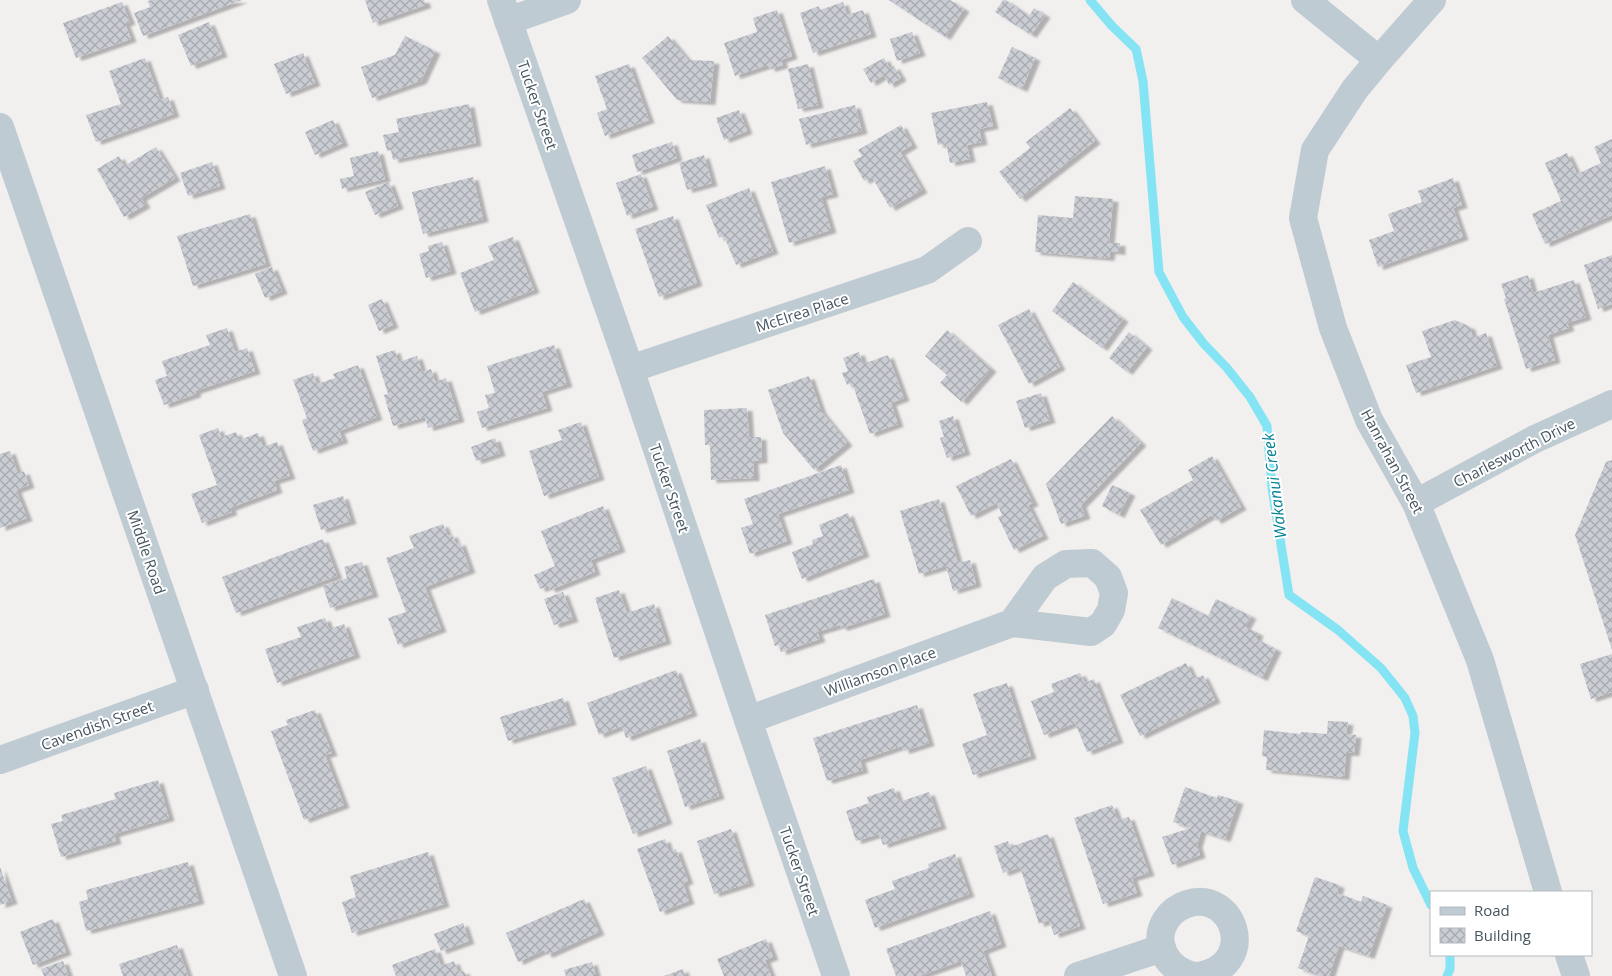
<svg xmlns="http://www.w3.org/2000/svg" width="1612" height="976" font-family="'Open Sans',sans-serif">
  <defs>
    <pattern id="building-cross-hatch" width="8" height="8" patternUnits="userSpaceOnUse" patternTransform="scale(1.25)"><rect width="8" height="8" fill="#caced4"/><path d="M0 0l8 8M0 8l8-8" fill="none" stroke="#a6aaaf"/></pattern>
    <filter id="shadow"><feDropShadow dx="5.5" dy="3" stdDeviation="1" flood-color="#0004"/></filter>
  </defs>
  <rect width="100%" height="100%" fill="#f2efef"/>
  <g fill="none" stroke-linecap="round" stroke-linejoin="round">
    <g stroke="#84e4f3" stroke-width="9">
      <path d="M1090,0L1112,26L1136,49L1143,81L1159,272L1183,317L1204,344L1227,368L1250,397L1267,426L1272,488L1289,595L1338,630L1381,668L1405,698L1413,716L1415,733L1403,831L1413,868L1431,905"/>
      <path d="M1447,976L1450,969V955"/>
    </g>
  </g>
  <g fill="url(#building-cross-hatch)" filter="url(#shadow)">
    <path d="M152,0H242L143,36L134,13L150,7L148,1Z"/>
    <path d="M365,0H424L426,5L373,23Z"/>
    <path d="M889,0H950L964,9L945,37Z"/>
    <path d="M1003,0H1006L1029,16L1034,8L1045,15L1031,35L995,12Z"/>
    <path d="M122,2L130,22L125,23L131,39L76,58L63,23Z"/>
    <path d="M843,2L847,15L863,10L871,34L813,53L800,13L819,6L820,10Z"/>
    <path d="M777,10L792,56L781,60L783,65L770,69L768,65L735,76L724,43L757,32L753,18Z"/>
    <path d="M209,22L222,54L191,66L178,35Z"/>
    <path d="M912,32L920,53L897,61L890,39Z"/>
    <path d="M405,36L435,51L421,81L372,98L361,67L395,55Z"/>
    <path d="M668,36L688,60L714,61L710,102L677,100L642,58Z"/>
    <path d="M1012,47L1035,58L1022,89L998,78Z"/>
    <path d="M303,53L315,83L286,94L274,64Z"/>
    <path d="M145,58L160,100L168,97L174,114L96,142L86,115L121,104L109,71Z"/>
    <path d="M884,58L890,69L894,66L901,78L889,85L884,75L871,83L863,69Z"/>
    <path d="M629,64L649,120L605,136L597,113L607,109L595,76Z"/>
    <path d="M808,64L818,105L798,109L788,69Z"/>
    <path d="M987,102L993,126L979,129L982,142L967,145L970,159L950,163L946,143L938,145L931,113Z"/>
    <path d="M469,104L476,143L393,160L391,150L387,151L383,135L399,132L396,119Z"/>
    <path d="M855,105L862,131L806,145L799,119Z"/>
    <path d="M1070,108L1095,141L1020,199L999,172L1030,148L1026,142Z"/>
    <path d="M739,110L747,131L724,140L716,118Z"/>
    <path d="M333,120L343,143L315,155L305,132Z"/>
    <path d="M901,125L912,145L900,152L922,190L890,208L872,177L864,181L853,161L862,156L858,150Z"/>
    <path d="M1612,139V215L1545,244L1532,214L1561,201L1545,163L1567,153L1577,174L1601,163L1594,147Z"/>
    <path d="M672,142L677,158L637,172L632,155Z"/>
    <path d="M156,147L175,178L141,198L145,205L124,217L97,169L119,156L124,166Z"/>
    <path d="M378,151L385,179L342,189L340,179L354,176L350,158Z"/>
    <path d="M704,155L712,183L687,190L679,163Z"/>
    <path d="M212,162L220,186L188,196L180,173Z"/>
    <path d="M825,166L833,194L821,197L831,230L789,243L771,182Z"/>
    <path d="M641,174L653,207L627,216L616,183Z"/>
    <path d="M473,177L483,219L423,234L412,192Z"/>
    <path d="M1453,178L1462,205L1453,208L1463,237L1378,267L1369,240L1394,231L1388,214L1422,202L1418,191Z"/>
    <path d="M389,182L398,206L375,215L365,192Z"/>
    <path d="M749,188L773,251L736,265L724,236L719,238L706,205Z"/>
    <path d="M1075,196L1113,199L1109,243H1120V252L1110,251L1109,258L1035,252L1038,215L1073,218Z"/>
    <path d="M250,214L266,264L193,286L177,236Z"/>
    <path d="M673,216L697,283L659,297L635,229Z"/>
    <path d="M513,237L534,290L475,312L460,273L494,260L488,246Z"/>
    <path d="M442,242L451,271L426,278L419,254L429,251L428,246Z"/>
    <path d="M1612,255V304L1598,309L1584,265Z"/>
    <path d="M272,267L282,291L265,298L255,274Z"/>
    <path d="M1528,275L1533,293L1574,280L1586,317L1567,323L1569,328L1548,335L1555,360L1526,369L1504,299L1506,298L1501,284Z"/>
    <path d="M1073,282L1123,319L1102,348L1052,311Z"/>
    <path d="M382,299L393,325L379,331L368,305Z"/>
    <path d="M1029,309L1060,367L1029,384L998,325Z"/>
    <path d="M1455,320L1470,327L1473,338L1486,333L1497,366L1416,393L1406,365L1431,357L1422,331Z"/>
    <path d="M227,328L235,352L247,348L255,371L195,391L196,394L164,405L155,380L167,376L162,361L210,345L206,335Z"/>
    <path d="M947,330L991,369L962,402L940,383L947,375L925,356Z"/>
    <path d="M1129,332L1147,347L1127,372L1109,358Z"/>
    <path d="M554,345L567,384L542,392L547,408L482,428L477,412L489,408L485,395L495,393L487,366Z"/>
    <path d="M395,350L398,362L417,356L422,372L431,369L435,382L446,378L459,419L428,428L425,417L393,426L384,395L388,394L376,356Z"/>
    <path d="M859,352L863,364L888,355L904,398L891,403L898,424L870,434L852,383L847,385L842,373L848,371L843,358Z"/>
    <path d="M358,365L377,417L339,431L343,440L313,451L302,420L307,418L293,380L313,373L317,384L335,378L333,374Z"/>
    <path d="M809,376L821,411L847,443L814,470L783,433L768,390Z"/>
    <path d="M1041,393L1050,420L1025,428L1016,401Z"/>
    <path d="M747,408L749,437H761L762,460L753,461L754,478L711,480L710,445H705L704,410Z"/>
    <path d="M953,416L965,452L947,458L940,438L944,437L939,421Z"/>
    <path d="M1112,416L1141,443L1081,505L1085,516L1061,524L1046,484Z"/>
    <path d="M581,422L599,477L544,496L529,451L562,440L558,430Z"/>
    <path d="M218,428L221,437L236,432L239,440L258,433L263,447L277,442L290,476L274,481L277,490L230,508L232,512L202,523L191,494L217,485L199,435Z"/>
    <path d="M495,438L500,453L476,461L471,447Z"/>
    <path d="M10,451L18,474L24,471L29,485L16,490L27,518L0,528V454Z"/>
    <path d="M1212,456L1241,507L1216,521L1212,515L1161,545L1140,510L1193,480L1188,470Z"/>
    <path d="M1011,459L1033,503L1028,505L1043,536L1014,550L998,517L1002,515L997,503L971,516L956,486Z"/>
    <path d="M1612,460V650L1575,535L1606,462Z"/>
    <path d="M841,465L849,490L778,514L787,541L750,554L741,528L753,524L744,499Z"/>
    <path d="M1112,485L1130,493L1119,515L1102,506Z"/>
    <path d="M343,496L351,521L321,530L313,505Z"/>
    <path d="M939,499L958,563L970,560L976,584L953,591L946,566L919,574L900,511Z"/>
    <path d="M603,506L620,549L591,560L595,572L550,590L549,586L540,589L534,575L555,566L541,531Z"/>
    <path d="M848,513L864,554L802,579L792,552L813,544L812,540L823,536L819,525Z"/>
    <path d="M443,524L448,536L452,534L456,544L460,542L470,570L425,587L441,629L398,645L388,618L406,612L386,558L414,548L409,536Z"/>
    <path d="M323,539L337,576L236,613L222,577Z"/>
    <path d="M362,562L373,594L330,608L323,586L347,578L344,567Z"/>
    <path d="M874,579L885,614L842,628L840,625L817,632L820,639L781,652L779,645L775,646L765,615Z"/>
    <path d="M619,590L627,613L654,604L666,641L614,658L595,598Z"/>
    <path d="M563,592L573,619L554,625L544,599Z"/>
    <path d="M1172,598L1208,616L1216,599L1251,616L1245,627L1258,633L1256,639L1276,649L1262,678L1158,628Z"/>
    <path d="M325,618L329,629L344,624L355,655L277,683L265,649L301,637L297,627Z"/>
    <path d="M1612,654V692L1591,699L1580,664Z"/>
    <path d="M1186,663L1194,679L1203,675L1215,700L1140,736L1120,695Z"/>
    <path d="M676,670L692,713L626,738L622,726L599,735L587,703Z"/>
    <path d="M1080,673L1085,683L1094,679L1118,740L1087,752L1075,723L1044,735L1031,701L1054,692L1051,684Z"/>
    <path d="M1007,683L1031,756L973,775L962,744L987,735L973,694Z"/>
    <path d="M563,698L571,722L508,741L500,717Z"/>
    <path d="M917,705L929,743L904,751L902,746L860,760L863,770L827,781L813,738Z"/>
    <path d="M315,710L332,753L325,755L344,805L304,820L271,731L288,725L286,720Z"/>
    <path d="M1328,721L1348,722L1346,734L1356,735L1354,753H1346L1344,777L1266,770L1267,757L1262,756L1264,730L1300,734L1301,732L1327,734Z"/>
    <path d="M700,739L719,796L685,807L667,751Z"/>
    <path d="M646,766L667,821L633,834L612,778Z"/>
    <path d="M158,780L169,818L114,834L116,841L61,857L51,824L63,821L61,815L116,799L114,793Z"/>
    <path d="M1185,787L1217,798L1218,795L1238,801L1225,839L1201,831L1197,845L1200,855L1172,865L1162,837L1191,828L1173,822Z"/>
    <path d="M894,788L899,802L929,792L941,826L883,845L879,834L856,841L846,811L869,803L867,797Z"/>
    <path d="M1112,805L1118,820L1129,817L1149,873L1132,878L1137,893L1103,904L1074,818Z"/>
    <path d="M731,829L749,883L714,894L697,841Z"/>
    <path d="M1048,834L1080,926L1054,935L1049,920L1039,924L1020,867L1003,873L994,846L1008,841L1010,847Z"/>
    <path d="M665,839L669,852L676,849L688,881L683,883L689,901L660,912L637,849Z"/>
    <path d="M428,852L444,904L352,933L342,902L356,897L350,876Z"/>
    <path d="M955,854L969,894L875,928L865,900L895,889L892,881L929,868L928,864Z"/>
    <path d="M188,862L199,901L86,931L79,902L88,899L86,890Z"/>
    <path d="M0,867L12,901L0,905Z"/>
    <path d="M1315,877L1339,885L1337,893L1361,902L1363,896L1387,905L1369,956L1339,946L1329,976H1320L1298,968L1309,936L1296,931Z"/>
    <path d="M584,899L599,932L547,955L544,950L518,962L506,933Z"/>
    <path d="M990,911L1001,944L983,951L992,976H966L961,961L919,976H896L886,949Z"/>
    <path d="M53,919L66,952L33,965L20,932Z"/>
    <path d="M463,923L469,941L441,951L434,934Z"/>
    <path d="M766,939L773,957L765,960L771,976H724L717,959Z"/>
    <path d="M177,945L188,976H123L119,964Z"/>
    <path d="M435,949L441,966L454,961L458,972L464,971L466,976H396L392,965Z"/>
    <path d="M63,961L68,975L44,976L41,969Z"/>
    <path d="M592,962L596,976H566L564,970Z"/>
    <path d="M683,969L685,976H664Z"/>
  </g>
  <g fill="none" stroke-linecap="round" stroke-linejoin="round">
    <g stroke="#becbd2" stroke-width="28">
      <path d="M501,0L630,369L748,720L836,976"/>
      <path d="M1305,0L1379,60"/>
      <path d="M1432,0L1379,60L1355,89L1315,150L1303,218L1333,328L1369,420L1416,503L1480,660L1548,892"/>
      <path d="M508,21L567,0"/>
      <path d="M0,127L293,976"/>
      <path d="M630,369L927,270L968,241"/>
      <path d="M1416,503L1535,439L1612,404"/>
      <path d="M748,720L1012,623L1045,577L1066,564L1092,563L1108,577L1114,593L1111,610L1103,624L1091,632L1012,623"/>
      <path d="M0,760L195,690"/>
      <path d="M1569,955L1576,976"/>
      <path d="M1078,976L1162,948"/>
      <path d="M1196,976C1170,972 1150,945 1166,920C1171,912 1178,907 1187,904C1234,888 1260,965 1199,976"/>
    </g>
  </g>
  <g text-anchor="middle" dominant-baseline="central" stroke-width="4" stroke-linejoin="round" paint-order="stroke">
    <g font-size="15" fill="#45545e" stroke="#fff">
      <text transform="translate(538 105) rotate(71)">Tucker Street</text>
      <text transform="translate(802 312) rotate(-18)">McElrea Place</text>
      <text transform="translate(1514 452) rotate(-27)">Charlesworth Drive</text>
      <text transform="translate(1393 461) rotate(62)">Hanrahan Street</text>
      <text transform="translate(670 488) rotate(71)">Tucker Street</text>
      <text transform="translate(147 552) rotate(71)">Middle Road</text>
      <text transform="translate(880 671) rotate(-20)">Williamson Place</text>
      <text transform="translate(97 725) rotate(-20)">Cavendish Street</text>
      <text transform="translate(800 871) rotate(71)">Tucker Street</text>
    </g>
    <g font-size="16" font-style="italic" fill="#048194" stroke="#fff">
      <text transform="translate(1274 486) rotate(-97)">Wakanui Creek</text>
    </g>
  </g>
  <rect x="1430" y="891" width="162" height="65" fill="#ffffff" stroke="#b5bbbf"/>
  <rect x="1440" y="907" width="25" height="8" fill="#becbd2" stroke="#b5bbbf"/>
  <text x="1474" y="916" font-size="15" fill="#45545e">Road</text>
  <rect x="1440" y="928" width="25" height="15" fill="url(#building-cross-hatch)" stroke="#b5bbbf"/>
  <text x="1474" y="941" font-size="15" fill="#45545e">Building</text>
</svg>
